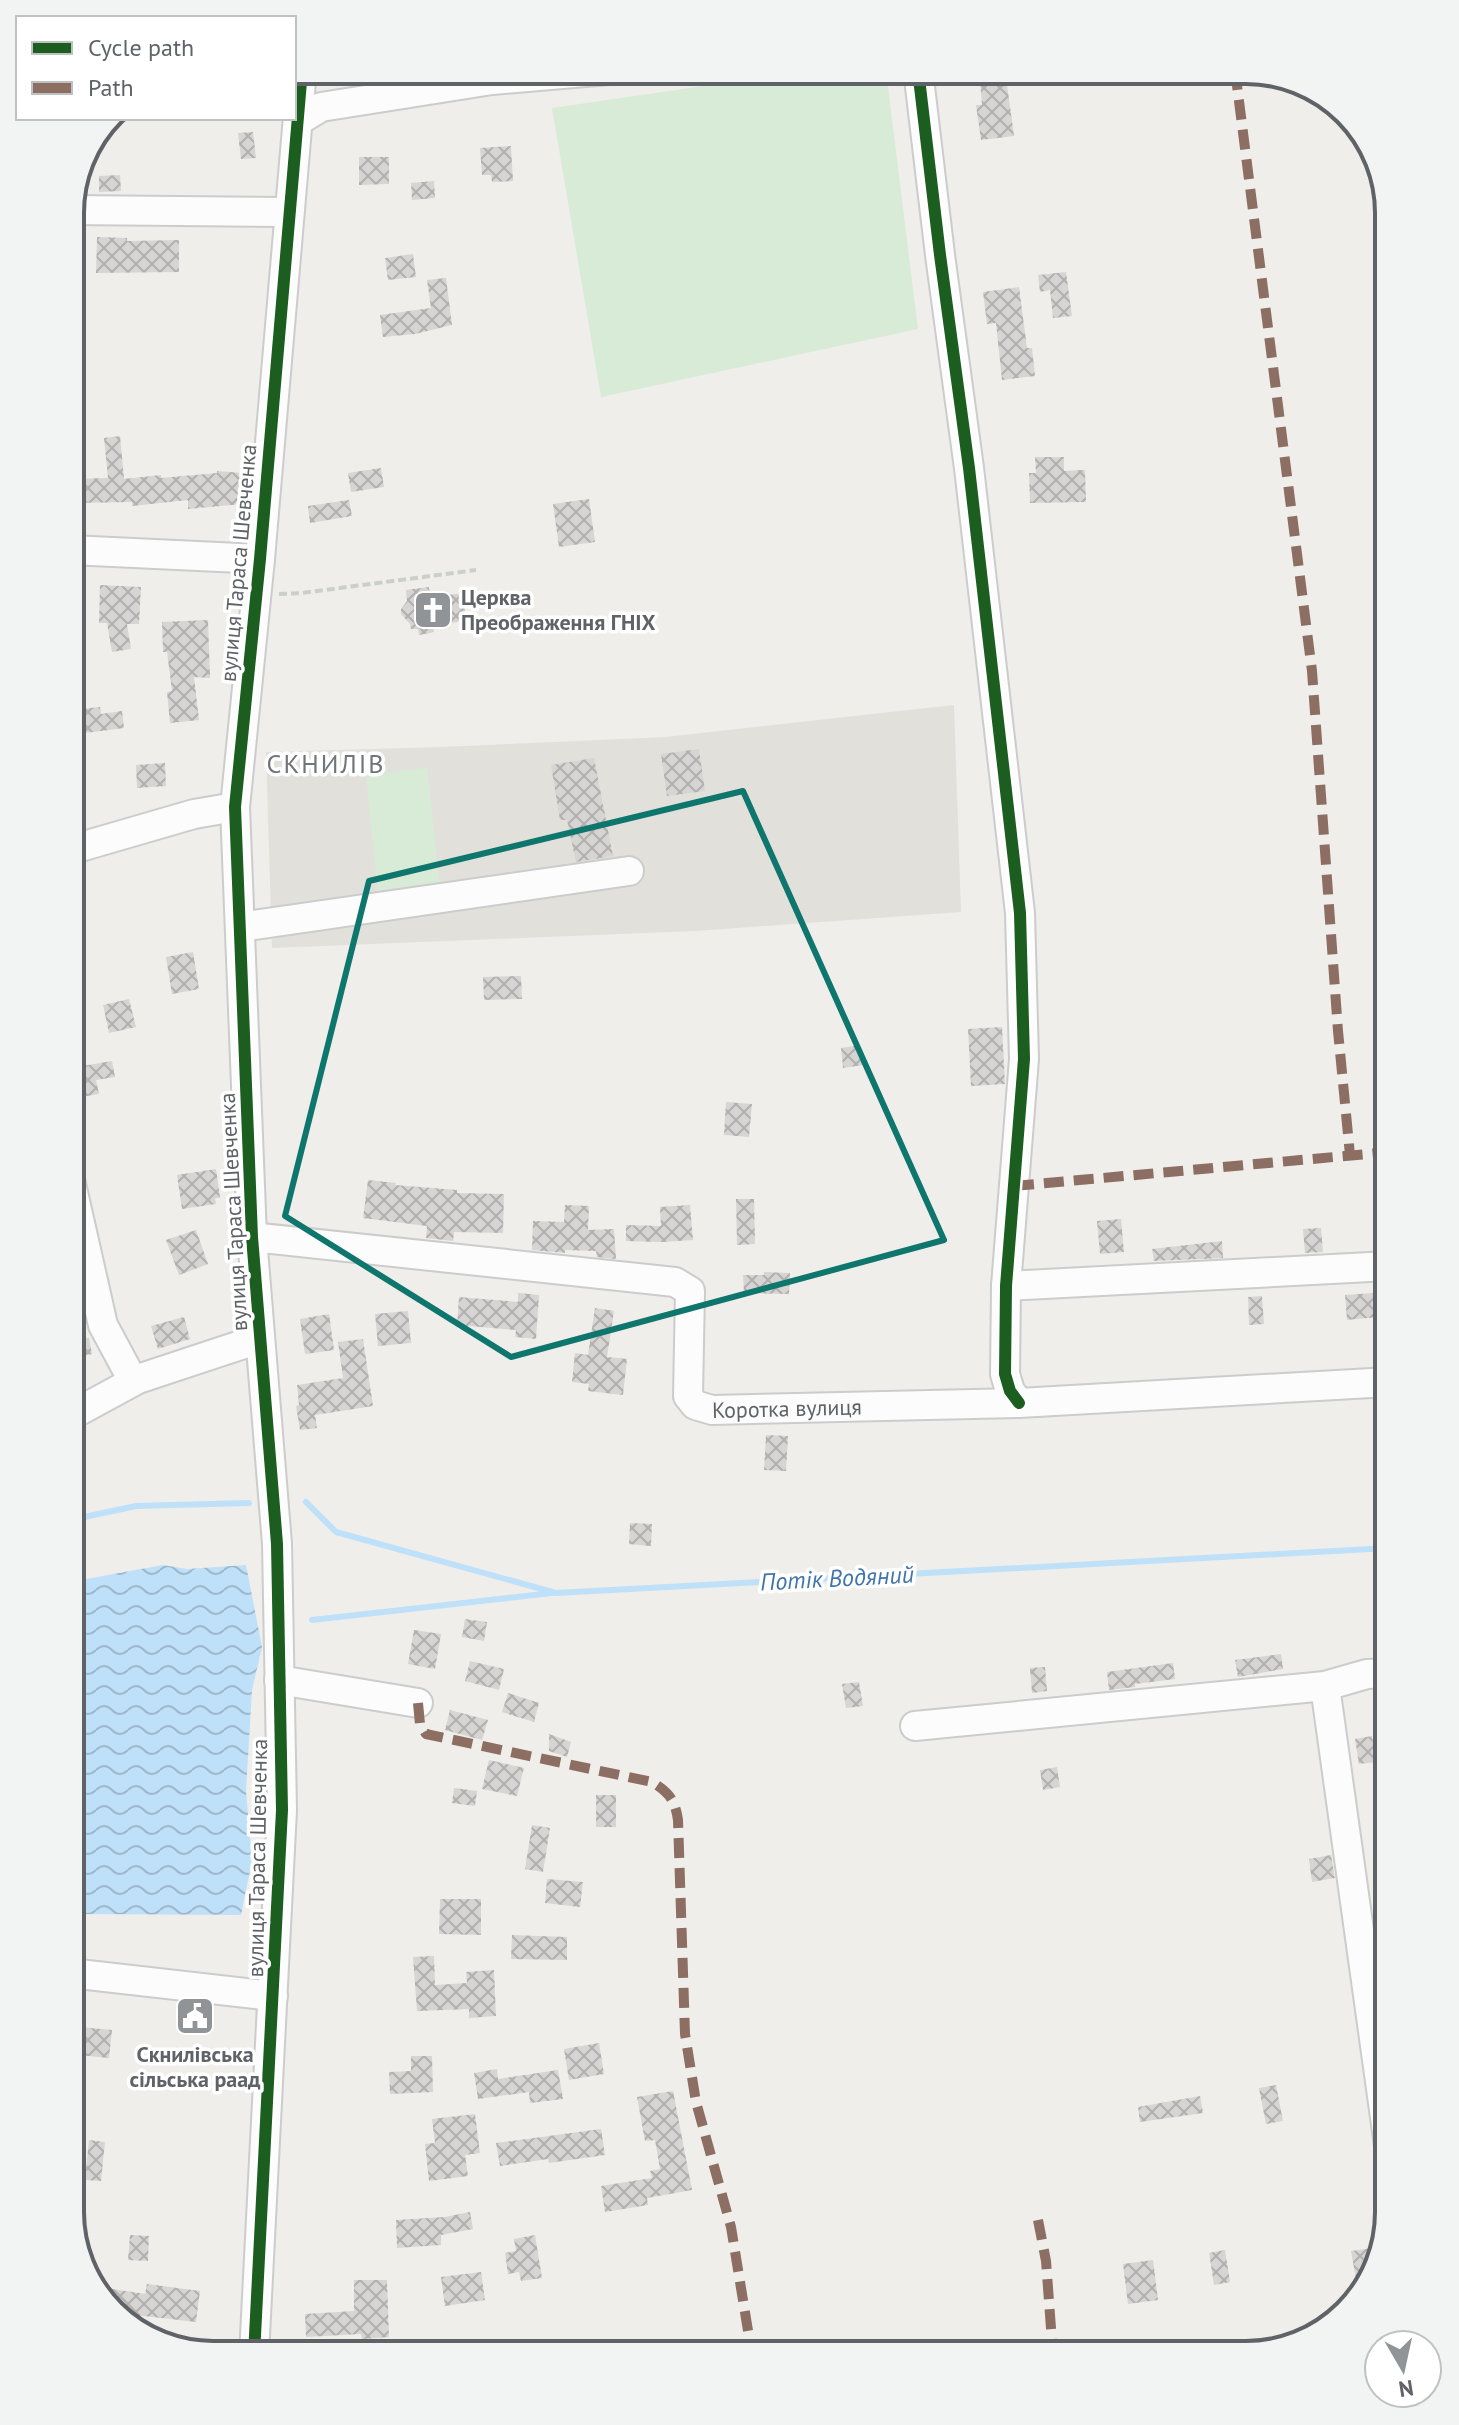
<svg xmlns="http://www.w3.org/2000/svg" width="1459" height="2425" font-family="'PT Sans',sans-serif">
  <defs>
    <pattern id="water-waves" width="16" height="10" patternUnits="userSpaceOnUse" patternTransform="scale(2)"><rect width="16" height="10" fill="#bfe0f9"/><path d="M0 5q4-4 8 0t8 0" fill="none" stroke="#9eb9cd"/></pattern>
    <pattern id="building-cross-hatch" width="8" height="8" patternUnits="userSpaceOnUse" patternTransform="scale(2)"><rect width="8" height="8" fill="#d6d5d3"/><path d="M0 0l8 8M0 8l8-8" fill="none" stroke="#b1b0af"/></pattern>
  </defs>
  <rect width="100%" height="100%" fill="#efeeea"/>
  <path fill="#e2e0da" d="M954,705L961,912L696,931L272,948L266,752L441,747L666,737Z"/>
  <g fill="#d8ebd6">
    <path d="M814,70H886L918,329L601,397L552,108Z"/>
    <path d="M427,768L440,886L378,892L366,775Z"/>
  </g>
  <path fill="url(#water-waves)" d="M163,1565L187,1569L246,1565L262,1647L252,1690L246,1791L252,1861L241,1915L70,1914V1582Z"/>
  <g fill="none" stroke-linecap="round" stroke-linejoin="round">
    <g stroke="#bfe0f9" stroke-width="6">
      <path d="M306,1502L336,1532L556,1593L1389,1548"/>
      <path d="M70,1520L136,1506L249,1503"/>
      <path d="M312,1620L552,1593"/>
    </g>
  </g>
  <g fill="url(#building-cross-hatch)">
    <path d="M979,70H1005L1014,136L981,140L976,105H982Z"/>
    <path d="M253,132L256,158L241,159L238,133Z"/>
    <path d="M511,146L513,181L492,182L491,175H482L480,148Z"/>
    <path d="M359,157H389V184L359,185Z"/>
    <path d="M120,175L121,191L99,192V176Z"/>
    <path d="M434,181L435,198L412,200L411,183Z"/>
    <path d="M97,237L127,238V241L179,240V272L96,273Z"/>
    <path d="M413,254L416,277L388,280L385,258Z"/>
    <path d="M1066,272L1072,316L1053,318L1050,290L1040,292L1038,275Z"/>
    <path d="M446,278L452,325L415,334L383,337L380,315L431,308L427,280Z"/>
    <path d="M1019,287L1027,348H1032L1035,376L1002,380L996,323L987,324L983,292Z"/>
    <path d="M120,436L124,479L161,475V478L217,473V471L243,473L242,504L188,509V500L132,506V502L76,503L75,479L108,478L104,438Z"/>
    <path d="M1035,457H1064V471L1085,470L1086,502L1030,503L1029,473H1036Z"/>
    <path d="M381,468L384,487L351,492L348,473Z"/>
    <path d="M589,499L595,542L559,547L553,504Z"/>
    <path d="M349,500L352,516L310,523L308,506Z"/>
    <path d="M100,585L141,587L139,624H127L131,649L112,652L107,623H99Z"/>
    <path d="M429,587L430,597L463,593L466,621L433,625L434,632L419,635L418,629H411L410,624L401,614V609L407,601L406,590Z"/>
    <path d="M208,620L210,678L194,677L199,720L170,723L167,692L172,691L167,652H163L162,622Z"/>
    <path d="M100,707L101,714L122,711L124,728L70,735V710Z"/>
    <path d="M699,749L705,791L667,796L661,754Z"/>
    <path d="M594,758L613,856L576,862L567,820H560L551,765Z"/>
    <path d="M165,763L166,786L137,788L136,765Z"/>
    <path d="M193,952L199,989L172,994L166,957Z"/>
    <path d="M521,976L522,999L484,1000L483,977Z"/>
    <path d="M129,999L136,1027L109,1033L103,1005Z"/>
    <path d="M1002,1027L1005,1084L971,1086L968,1029Z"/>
    <path d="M860,1045L863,1065L843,1068L841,1048Z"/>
    <path d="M112,1061L115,1077L96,1080L99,1094L70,1099V1068Z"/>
    <path d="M726,1102L752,1104L749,1137L724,1135Z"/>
    <path d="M216,1169L220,1198H215L216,1204L182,1209L177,1175Z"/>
    <path d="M368,1180L396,1183L395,1185L457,1190V1193L504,1194L503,1233L454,1232L453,1241L426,1238L427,1226L363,1218Z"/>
    <path d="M736,1199H754L755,1244L737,1245Z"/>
    <path d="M565,1205L589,1206L588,1230L614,1229L616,1259L597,1257L596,1251L565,1250V1253L532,1250L533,1221L564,1222Z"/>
    <path d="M690,1205L693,1240L662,1242L626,1241V1225L661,1226L660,1207Z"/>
    <path d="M1121,1219L1124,1252L1100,1254L1097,1221Z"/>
    <path d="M1321,1228L1323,1252L1305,1253L1303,1229Z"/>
    <path d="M196,1230L208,1264L179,1275L166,1240Z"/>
    <path d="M1222,1241L1223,1258L1154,1261L1152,1249Z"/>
    <path d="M764,1272L790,1273L789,1294L744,1293L743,1275H764Z"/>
    <path d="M1389,1292V1316L1347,1320L1345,1295Z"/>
    <path d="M518,1293L539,1295L536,1339L515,1337L516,1330L457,1325L459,1297L518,1302Z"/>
    <path d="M1262,1296L1264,1324L1249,1325L1248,1297Z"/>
    <path d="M595,1308L614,1311L607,1357L627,1359L623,1395L588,1391L589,1384L572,1382L575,1353L588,1355Z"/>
    <path d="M408,1311L411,1343L378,1346L375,1314Z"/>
    <path d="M329,1314L334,1350L305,1354L300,1319Z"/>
    <path d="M184,1317L190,1339L158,1349L151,1326Z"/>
    <path d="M89,1338L92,1354L70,1359V1342Z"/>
    <path d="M363,1339L373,1406L315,1415L317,1428L300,1430L296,1406L299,1405L297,1385L343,1378L338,1342Z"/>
    <path d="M766,1435L788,1436L786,1471L764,1470Z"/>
    <path d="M630,1523L652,1524L651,1546L629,1544Z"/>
    <path d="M465,1619L487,1622L484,1641L462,1637Z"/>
    <path d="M414,1630L441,1634L435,1669L408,1664Z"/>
    <path d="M1281,1654L1283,1669L1238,1677L1235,1660Z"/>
    <path d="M470,1661L504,1669L499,1690L465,1681Z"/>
    <path d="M1173,1663L1175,1679L1135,1684V1687L1109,1690L1107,1672Z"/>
    <path d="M1045,1667L1047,1691L1032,1693L1030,1668Z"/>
    <path d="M859,1682L863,1706L846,1708L842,1684Z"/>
    <path d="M508,1693L539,1703L534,1722L502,1712Z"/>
    <path d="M450,1710L488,1720L482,1740L445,1730Z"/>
    <path d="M549,1734L571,1742L567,1757L549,1751Z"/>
    <path d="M1372,1736L1376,1762L1359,1764L1355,1739Z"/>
    <path d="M489,1760L524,1768L517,1796L482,1789Z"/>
    <path d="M1057,1767L1060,1787L1043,1790L1040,1770Z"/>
    <path d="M454,1788L477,1791L475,1806L452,1803Z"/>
    <rect x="596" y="1795" width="20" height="32"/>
    <path d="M532,1825L550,1828L543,1872L525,1869Z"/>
    <path d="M1331,1855L1335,1878L1312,1882L1309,1859Z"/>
    <path d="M547,1879L583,1882L580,1907L545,1903Z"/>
    <path d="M440,1899H481V1935L439,1934Z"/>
    <path d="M512,1935L567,1937V1960L511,1959Z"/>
    <path d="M434,1956L435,1985L467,1983L466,1972L494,1970L496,2016L469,2018V2009L417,2011L413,1957Z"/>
    <path d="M178,2002L212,2006L210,2028L176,2025Z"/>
    <path d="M80,2027L112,2030L109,2058L78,2055Z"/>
    <path d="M599,2043L604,2074L569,2080L564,2049Z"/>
    <path d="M411,2056H432L433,2092L390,2094L389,2072L411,2071Z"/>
    <path d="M497,2069L498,2079L558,2070L563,2099L530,2103L529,2092L478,2099L474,2073Z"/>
    <path d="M1276,2085L1283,2121L1266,2124L1259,2088Z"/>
    <path d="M673,2091L692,2190L647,2198L648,2205L605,2212L601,2186L652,2178L650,2171L660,2169L655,2140L645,2141L637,2097Z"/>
    <path d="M1200,2096L1203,2113L1140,2122L1138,2107Z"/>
    <path d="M475,2114L480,2153L465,2155L468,2176L429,2181L425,2144L435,2143L432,2119Z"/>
    <path d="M601,2129L605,2155L549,2163L548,2159L500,2166L496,2143Z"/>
    <path d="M89,2140L105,2142L101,2181L85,2180Z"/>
    <path d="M470,2212L473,2229L441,2235V2245L397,2248L396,2220L445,2217Z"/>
    <path d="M130,2235L149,2236L148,2261L128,2260Z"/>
    <path d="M535,2235L542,2278L521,2281L519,2272L508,2274L505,2253L516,2251L514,2239Z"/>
    <path d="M1373,2248L1375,2258L1370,2277L1356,2279L1351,2251Z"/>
    <path d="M1225,2250L1230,2282L1214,2285L1209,2253Z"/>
    <path d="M1153,2260L1158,2300L1128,2304L1123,2264Z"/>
    <path d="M481,2272L485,2300L445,2306L441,2277Z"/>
    <path d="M354,2280H387L389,2337L362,2339L361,2334L306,2337L305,2314L354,2311Z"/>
    <path d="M147,2284L200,2291L196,2322L118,2313L94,2286L145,2294Z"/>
  </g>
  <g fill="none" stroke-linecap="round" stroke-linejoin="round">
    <g stroke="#cbcccc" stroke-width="32">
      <g id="minor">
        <path d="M918,70L940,255L969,468L1020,913L1024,1059L1006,1286L1005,1374L1010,1391L1019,1403"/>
        <path d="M298,121L321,107L492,80L609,70"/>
        <path d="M70,210L289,212"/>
        <path d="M70,550L260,559"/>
        <path d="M70,850L194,814L235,807"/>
        <path d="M240,927L629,871"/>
        <path d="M70,1179L103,1325L133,1381"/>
        <path id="s1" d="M252,1237L675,1282L690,1291L688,1396L695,1405L712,1410L1019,1403L1389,1382"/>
        <path d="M1006,1286L1389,1266"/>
        <path d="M70,1416L138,1379L259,1339"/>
        <path d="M279,1680L418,1703"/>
        <path d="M1325,1686L1389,2146"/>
        <path d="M915,1726L1325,1686L1367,1674L1389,1673"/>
        <path d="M70,1973L273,1996"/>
        <path d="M254,2355L282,1810L277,1544L252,1237L235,807L260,559L302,70"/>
      </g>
    </g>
    <path stroke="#cacfcc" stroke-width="4" stroke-dasharray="8 4" stroke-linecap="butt" d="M279,594L302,593L476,570"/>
    <use href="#minor" stroke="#fdfcfc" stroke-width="28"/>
    <g stroke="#8d6e63" stroke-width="10" stroke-dasharray="20 10" stroke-linecap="butt">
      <path d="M1235,70L1312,671L1338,1031L1350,1155"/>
      <path d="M1014,1186L1389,1152"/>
      <path d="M418,1703L420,1724L426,1734L652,1782C669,1792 675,1800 678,1820L685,2034L696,2102L731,2227L752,2355"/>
      <path d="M1038,2220L1046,2261L1053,2355"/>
    </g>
    <g stroke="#fff" stroke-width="17">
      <g id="cycleway">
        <path d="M918,70L940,255L969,468L1020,913L1024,1059L1006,1286L1005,1374L1010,1391L1019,1403"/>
        <path d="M254,2355L282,1810L277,1544L252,1237L235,807L260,559L302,70"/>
      </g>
    </g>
    <use href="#cycleway" stroke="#1b5e20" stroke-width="12"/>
  </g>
  <path fill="none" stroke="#0f766e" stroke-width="6" stroke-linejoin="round" d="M743,791L944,1240L511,1357L285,1216L369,881Z"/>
  <defs>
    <g id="church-square" transform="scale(2)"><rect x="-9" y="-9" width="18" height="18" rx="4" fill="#919496" stroke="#fff"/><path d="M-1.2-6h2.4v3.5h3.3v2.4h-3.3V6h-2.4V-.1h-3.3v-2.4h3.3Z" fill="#fff"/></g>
    <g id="civic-square" transform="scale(2)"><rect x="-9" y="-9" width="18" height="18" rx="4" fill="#919496" stroke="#fff"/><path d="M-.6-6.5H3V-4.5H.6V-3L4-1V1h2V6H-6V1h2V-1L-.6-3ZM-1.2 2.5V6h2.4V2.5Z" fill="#fff"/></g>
  </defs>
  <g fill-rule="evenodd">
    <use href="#church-square" x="433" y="610"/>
    <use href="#civic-square" x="195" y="2016"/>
  </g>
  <g text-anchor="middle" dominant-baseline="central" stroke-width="7" stroke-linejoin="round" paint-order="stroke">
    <g font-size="22" fill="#5f6368" stroke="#fff">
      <text transform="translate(238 563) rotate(-85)">вулиця Тараса Шевченка</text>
      <text transform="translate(233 1212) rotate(-93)">вулиця Тараса Шевченка</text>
      <text stroke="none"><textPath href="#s1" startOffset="652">Коротка вулиця</textPath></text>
      <text transform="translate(257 1858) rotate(-89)">вулиця Тараса Шевченка</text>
    </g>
    <g font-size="22" font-weight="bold" fill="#5f6368" stroke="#fff" text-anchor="start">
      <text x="461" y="597">Церква<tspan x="461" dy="25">Преображення ГНІХ</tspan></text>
      <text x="195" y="2054" text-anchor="middle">Скнилівська<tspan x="195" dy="25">сільська раад</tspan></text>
    </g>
    <g font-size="24" font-style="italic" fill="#4174aa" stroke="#fff">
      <text transform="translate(837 1578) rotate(-3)">Потік Водяний</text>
    </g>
    <g font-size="26" letter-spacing="2" fill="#70757a" stroke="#fff">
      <text x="326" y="763">СКНИЛІВ</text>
    </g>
  </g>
  <path d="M0 0H1459V2425H0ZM213 84H1246A129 129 0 0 1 1375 213V2212A129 129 0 0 1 1246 2341H213A129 129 0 0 1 84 2212V213A129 129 0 0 1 213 84Z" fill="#f2f3f3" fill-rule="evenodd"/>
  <path fill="none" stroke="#5f6368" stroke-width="4" d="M213 84H1246A129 129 0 0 1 1375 213V2212A129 129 0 0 1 1246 2341H213A129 129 0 0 1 84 2212V213A129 129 0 0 1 213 84Z"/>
  <rect x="16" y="16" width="280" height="104" fill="#ffffff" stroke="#bfc1c3" stroke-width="2"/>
  <rect x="32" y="42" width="40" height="12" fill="#1b5e20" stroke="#bfc1c3" stroke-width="2"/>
  <text x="88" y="56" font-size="24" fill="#5f6368">Cycle path</text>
  <rect x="32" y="82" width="40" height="12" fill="#8d6e63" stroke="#bfc1c3" stroke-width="2"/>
  <text x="88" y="96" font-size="24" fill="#5f6368">Path</text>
  <g transform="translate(1403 2369) rotate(171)"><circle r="38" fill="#ffffff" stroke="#bfc1c3" stroke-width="2"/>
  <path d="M0-6L14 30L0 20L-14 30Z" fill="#919496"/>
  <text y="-12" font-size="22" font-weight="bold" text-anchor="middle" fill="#5f6368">N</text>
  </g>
</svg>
